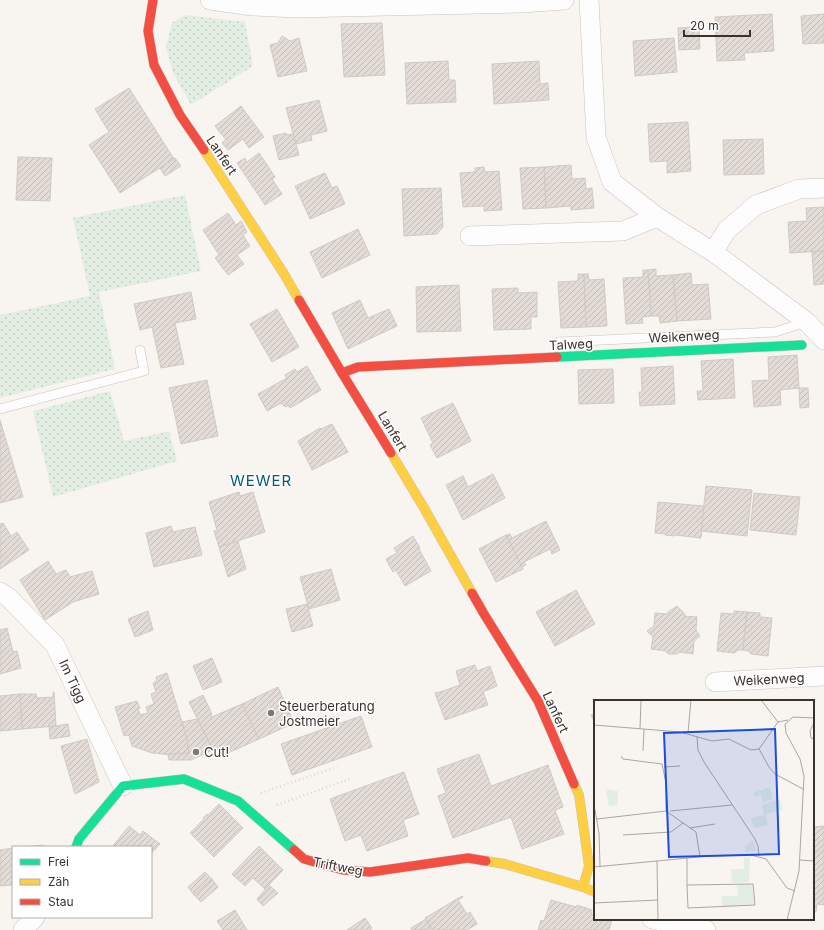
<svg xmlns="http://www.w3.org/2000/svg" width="824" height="930" font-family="Inter,sans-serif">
  <defs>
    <pattern id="grass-dots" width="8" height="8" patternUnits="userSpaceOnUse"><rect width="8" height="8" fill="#e3eee2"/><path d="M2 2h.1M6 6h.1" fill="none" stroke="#c4cdc2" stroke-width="1.8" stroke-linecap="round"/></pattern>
    <pattern id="building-hatch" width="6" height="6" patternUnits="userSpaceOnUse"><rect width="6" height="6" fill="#e2dbd6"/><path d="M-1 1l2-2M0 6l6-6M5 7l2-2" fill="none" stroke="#c3bcb8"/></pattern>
  </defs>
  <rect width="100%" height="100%" fill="#f8f4f0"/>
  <g fill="url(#grass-dots)">
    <path d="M185,15L245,22L253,66L191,105L173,73L166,47L172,23Z"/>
    <path d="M185,195L201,271L99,292L115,369L0,398V315L90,296L73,218Z"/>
    <path d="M110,391L124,441L169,431L177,461L53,497L33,411Z"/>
  </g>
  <g fill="url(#building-hatch)" stroke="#cfcac5">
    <path d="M772,14L774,51L744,53L745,60L717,61L715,17Z"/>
    <path d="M824,14V43L803,44L801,16Z"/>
    <path d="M382,23L385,75L344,77L341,24Z"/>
    <path d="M699,27L700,49L679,50L678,28Z"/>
    <path d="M282,36L290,41L299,38L307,71L278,77L270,45L278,43Z"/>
    <path d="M674,38L677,72L635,76L633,41Z"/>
    <path d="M448,61L449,80H455L456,102L407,104L405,63Z"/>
    <path d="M539,61L540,84L548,83L549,100L494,104L492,64Z"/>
    <path d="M129,88L174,159L120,193L89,145L109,132L95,109Z"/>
    <path d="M319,100L327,131L311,135L312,140L296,144L286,108Z"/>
    <path d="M241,106L264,137L249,148L243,139L228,150L222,143L226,140L215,126Z"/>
    <path d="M688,122L691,171L667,173V161L650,162L648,124Z"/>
    <path d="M286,133L287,135L293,134L299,155L279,160L273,136Z"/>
    <path d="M763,139L764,174L724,175L723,140Z"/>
    <path d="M259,153L275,177L272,179L282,194L265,205L237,163L245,158L247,162Z"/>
    <path d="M18,157L52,158L50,201L16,200Z"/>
    <path d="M175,158L181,166L165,176L160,168Z"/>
    <path d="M571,165L572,179L585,178L586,189L592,188L594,208L571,210V206L546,208L544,167Z"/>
    <path d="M484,167L485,172L499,171L502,210L484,211V206L463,207L460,173L475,172V168Z"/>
    <path d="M544,167L546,208L523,209L520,168Z"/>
    <path d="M325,173L332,188L337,186L345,204L310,219L295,186Z"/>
    <path d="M441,188L443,227L437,234L404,236L402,189Z"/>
    <path d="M824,207V251L790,253L788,222L807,221L806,208Z"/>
    <path d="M228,213L236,225L241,221L247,232L243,235L250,246L237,255L244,264L228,275L215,258L219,255L203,230Z"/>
    <path d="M358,229L370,255L322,278L310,252Z"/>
    <path d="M824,251V284L814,285L812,252Z"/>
    <path d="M656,269V276L673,275L677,321L660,323L659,316H651L648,270Z"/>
    <path d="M643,270H648L651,316L642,317L643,323L626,324L623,278L643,277Z"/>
    <path d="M691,273L692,285L708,284L711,319L677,321L673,275Z"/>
    <path d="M578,274H584L586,327L561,328L558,282L578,281Z"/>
    <path d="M584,274H588L589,280L604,279L607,326L586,327Z"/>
    <path d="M459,285L461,331L417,332L416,287Z"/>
    <path d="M518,288V293L537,292V317H531V329L494,330L492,289Z"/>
    <path d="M191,292L196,319L175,323L184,364L161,368L152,327L140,330L134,304Z"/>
    <path d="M360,300L368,318L389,309L397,326L348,349L332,313Z"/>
    <path d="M277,309L299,347L272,362L250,324Z"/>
    <path d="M797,355L799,388L780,390L781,405L754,407L752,381L769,380L768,357Z"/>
    <path d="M733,359L735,398L698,400L697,391H703L701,361Z"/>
    <path d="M307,366L321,390L290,408L288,405L286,407L284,406L281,403L267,411L258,394L287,378L285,375L295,369L297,372Z"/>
    <path d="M673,366L675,404L640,406L639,392H642L641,368Z"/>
    <path d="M613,369L614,403L579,404L578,370Z"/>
    <path d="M207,380L218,436L181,444L169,388Z"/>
    <path d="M799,388H808L809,407L800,408Z"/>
    <path d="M453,403L471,441L437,458L430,445L433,443L421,418Z"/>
    <path d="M0,420L23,497L0,503Z"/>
    <path d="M332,424L348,452L312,470L298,441L320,428L321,429Z"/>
    <path d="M493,474L505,498L463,520L446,485L463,476L468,487Z"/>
    <path d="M706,486L752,490L747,536L701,531Z"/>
    <path d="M239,492L240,496L253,492L265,532L219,547L214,531L217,530L209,502Z"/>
    <path d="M754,493L800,497L796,535L750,530Z"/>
    <path d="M658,502L704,506L701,538L675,535L674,536L665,535V534L655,533Z"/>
    <path d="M546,521L560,550L552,554L550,549L524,562L526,565L522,567L506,535L510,534L512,538Z"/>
    <path d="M3,523L11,536L0,544V524Z"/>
    <path d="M171,526L173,532L195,527L202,555L154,567L146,533Z"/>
    <path d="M17,532L29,550L0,569V544Z"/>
    <path d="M506,535L523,569L496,582L479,549Z"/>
    <path d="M413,536L420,548L419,549L431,571L405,586L396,570L393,572L386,559L397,553L394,548Z"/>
    <path d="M238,541L246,569L228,577L219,547Z"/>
    <path d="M48,561L56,574L66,570L70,577L92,571L99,594L73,602L45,620L20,580Z"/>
    <path d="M331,569L340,600L309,609L300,577Z"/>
    <path d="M576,590L595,624L555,646L536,612Z"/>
    <path d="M307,604L313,626L292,632L286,609Z"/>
    <path d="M677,606L685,614L684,616L697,617L696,630L700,636L694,641L693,654L680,652L677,654H668L666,651L651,649L653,637L647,631L654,626L655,613L668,614V612Z"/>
    <path d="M148,611L153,630L135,637L128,619Z"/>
    <path d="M734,611L747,612L743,650H738L734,653L717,651L721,613L734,614Z"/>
    <path d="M747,612L760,613V617L772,618L768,656L751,654L748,651L743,650Z"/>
    <path d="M7,628L13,652L17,651L21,668L0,674V630Z"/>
    <path d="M212,658L222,682L203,690L193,666Z"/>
    <path d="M475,665L477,671L490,666L497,686L485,691L483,692L488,705L445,720L435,693L437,692V693L460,685L456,671Z"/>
    <path d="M167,673L187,739L189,753L173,755L152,753L132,746L129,735L124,736L115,707L137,701L140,708L138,709L140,715L148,713L146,707L154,704L151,694L156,692L153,683L157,681L156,677Z"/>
    <path d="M278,687L293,721V720L294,723L259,739L242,704Z"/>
    <path d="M53,692H54L56,726L22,729L20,694H36L37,698L53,697Z"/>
    <path d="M20,694L22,729L0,731V696Z"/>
    <path d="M203,695L212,714H211L212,717L242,704L259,739L217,758L189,702Z"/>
    <path d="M595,713V723L591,715Z"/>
    <path d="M361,716L372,747L292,775L281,744Z"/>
    <path d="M197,719L213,750L191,760H169L168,754L189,753L187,739L182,722Z"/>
    <path d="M68,724L70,736L50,739L49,727Z"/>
    <path d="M87,739L99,782L75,794L61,746Z"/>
    <path d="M479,754L491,786L548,765L563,807L555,810L564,834L522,849L511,817L453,838L438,796L446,793L437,769Z"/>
    <path d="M404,772L419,814L403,820L408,836L367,851L361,835L345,841L330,799Z"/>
    <path d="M219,804L243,828L214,857L190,833L204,819L203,818L207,814L208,815Z"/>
    <path d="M129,826L140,835L143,831L160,844L151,854V847H112Z"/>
    <path d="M824,826V905L817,904L816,912L813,911V827Z"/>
    <path d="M43,845V847H23Z"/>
    <path d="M259,846L283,870L265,889L253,878L245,886L232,874Z"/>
    <path d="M13,848V885L0,886V850Z"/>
    <path d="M205,872L212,879L194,895L188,887Z"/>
    <path d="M212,879L218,887L201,902L194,895Z"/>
    <path d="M269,885L278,893L263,906L257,899Z"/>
    <path d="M462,896L463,897L458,900L467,914L470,912L477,924L467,930H433L425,918Z"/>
    <path d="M551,900L576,907L577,905L592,910L591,914L595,915V919H608L612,920L609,930H538L541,920L544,921Z"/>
    <path d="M235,910L247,930H223L217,921Z"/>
    <path d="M365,918L372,928L370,930H347Z"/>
    <path d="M426,919L432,929L412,930L411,928Z"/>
  </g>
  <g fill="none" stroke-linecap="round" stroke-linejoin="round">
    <g stroke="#c8c2be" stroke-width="10">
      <g id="lane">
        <path d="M559,342L775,332L806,322"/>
        <path d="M0,409L144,371L140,350"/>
      </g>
    </g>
    <g stroke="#c8c2be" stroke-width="20">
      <g id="street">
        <path d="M210,0L252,6L296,8L521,3L564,0"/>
        <path d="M589,0L596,137L612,182L657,217L713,252L807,322L824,340"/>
        <path d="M470,236L623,231L657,217"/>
        <path d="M713,252L727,230L756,205L799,189L824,188"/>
        <path d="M0,592L8,597L55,645L123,786"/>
        <path d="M715,682L824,676"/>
        <path d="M652,919L706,930"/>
        <path d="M23,930L35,917"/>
      </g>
    </g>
    <g stroke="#c8c2be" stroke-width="10">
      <g id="fast">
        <path d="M557,357L802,345"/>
        <path d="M76,847L79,839L123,786L184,779L238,801L294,850"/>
      </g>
    </g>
    <g stroke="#c8c2be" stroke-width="10">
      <g id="slow">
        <path d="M204,150L284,274L299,300"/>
        <path d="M391,453L424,508L472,593"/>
        <path d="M574,784L579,795L589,866L583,887"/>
        <path d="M486,861L505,864L583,887L595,892"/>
      </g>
    </g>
    <g stroke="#c8c2be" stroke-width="10">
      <g id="jam">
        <path d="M153,0L148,31L154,65L180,115L204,150"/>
        <path d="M299,300L342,373L391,453"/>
        <path d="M342,373L358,367L557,357"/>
        <path d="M472,593L484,614L538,701L574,784"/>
        <path d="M294,850L304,859L343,870L370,872L468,858L486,861"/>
      </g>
    </g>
    <g stroke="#d9d7d6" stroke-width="2.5" stroke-dasharray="1 3" stroke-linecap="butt">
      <path d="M261,793L337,767"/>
      <path d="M277,805L352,778"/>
    </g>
    <use href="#lane" stroke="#fefdfd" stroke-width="9"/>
    <use href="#street" stroke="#fefdfd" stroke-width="19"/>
    <use href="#fast" stroke="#16e098" stroke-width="9"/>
    <use href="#slow" stroke="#ffcf43" stroke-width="9"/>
    <use href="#jam" stroke="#f24e42" stroke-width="9"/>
  </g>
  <g fill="#7d7671" stroke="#fff" stroke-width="1.5">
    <circle cx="271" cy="713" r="4"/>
    <circle cx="196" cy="752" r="4"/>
  </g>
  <g text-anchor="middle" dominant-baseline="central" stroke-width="3" stroke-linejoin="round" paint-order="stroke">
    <g font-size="13" fill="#3b322c" stroke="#fff">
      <text transform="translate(222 155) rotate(56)">Lanfert</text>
      <text transform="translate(684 336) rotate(-3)">Weikenweg</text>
      <text transform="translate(571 344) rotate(-3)">Talweg</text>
      <text transform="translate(393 431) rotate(59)">Lanfert</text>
      <text transform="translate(769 679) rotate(-3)">Weikenweg</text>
      <text transform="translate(73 681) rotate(65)">Im Tigg</text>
      <text transform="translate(556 712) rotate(65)">Lanfert</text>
      <text transform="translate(338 866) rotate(11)">Triftweg</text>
    </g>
    <g font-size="13" fill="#3b322c" stroke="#fff" text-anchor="start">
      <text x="279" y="706">Steuerberatung<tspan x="279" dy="15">Jostmeier</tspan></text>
      <text x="204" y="752">Cut!</text>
    </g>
    <g font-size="15" letter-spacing="1" fill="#005a6f" stroke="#fff">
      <text x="261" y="480">WEWER</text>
    </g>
  </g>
  <g transform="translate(594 700)">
    <rect width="220" height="220" fill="#f8f4f0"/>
    <path d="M176,87L179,99L169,102L167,95L160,97L159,93ZM186,99L189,110L172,114L174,125L160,128L157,118L170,115L168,105ZM159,140L162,151L152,152L151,146ZM150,157L156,158L155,182L138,183L137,169H150ZM143,185H158L160,204L128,207V196H144Z" fill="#e3eee2"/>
    <path d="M12,89L24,91L23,105L15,106Z" fill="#e3eee2"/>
    <path fill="none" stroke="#aca6a2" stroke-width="1" d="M167,0L184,22M220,23L216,31L217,38L220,39M0,25L86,32L118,41L135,39L157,50L165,49L184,22L194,20M46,29L47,0M94,33L97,0M103,37L104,50L110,62L161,139L164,146L165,156M165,49L175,67L181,74L209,89M49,51L50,29M27,56L29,59L68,64L72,83V111L102,132L106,157M70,67L86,66M0,105L5,133L6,166M76,111L138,105M3,119L72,111M96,128L121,124M29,135L77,132L89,123M93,158V185L94,208L161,205L159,184L93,185M206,160L220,161M63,161L64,220M0,167L115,156L157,155L172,159L193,188L201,191M0,203L64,200M193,220L205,171L210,76L206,59L192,33L191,24L199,17L220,18"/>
    <path fill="#1d4ed8" fill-opacity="0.15" stroke="#1d4ed8" stroke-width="2" d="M181,29L185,154L75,157L70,33Z"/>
    <rect width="220" height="220" fill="none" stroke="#3b322c" stroke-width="2"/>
  </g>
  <rect x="12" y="846" width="140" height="72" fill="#ffffff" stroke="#b1adab"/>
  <rect x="20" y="859" width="20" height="6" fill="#16e098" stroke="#b1adab"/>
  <text x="48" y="866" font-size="12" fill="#3b322c">Frei</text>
  <rect x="20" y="879" width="20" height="6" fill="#ffcf43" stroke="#b1adab"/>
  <text x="48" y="886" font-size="12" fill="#3b322c">Zäh</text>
  <rect x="20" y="899" width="20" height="6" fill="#f24e42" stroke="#b1adab"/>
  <text x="48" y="906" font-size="12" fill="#3b322c">Stau</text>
  <path d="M684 30v6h66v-6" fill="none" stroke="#3b322c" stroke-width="2"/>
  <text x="690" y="30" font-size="12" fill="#3b322c" stroke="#ffffff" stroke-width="3" paint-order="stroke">20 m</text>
</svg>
